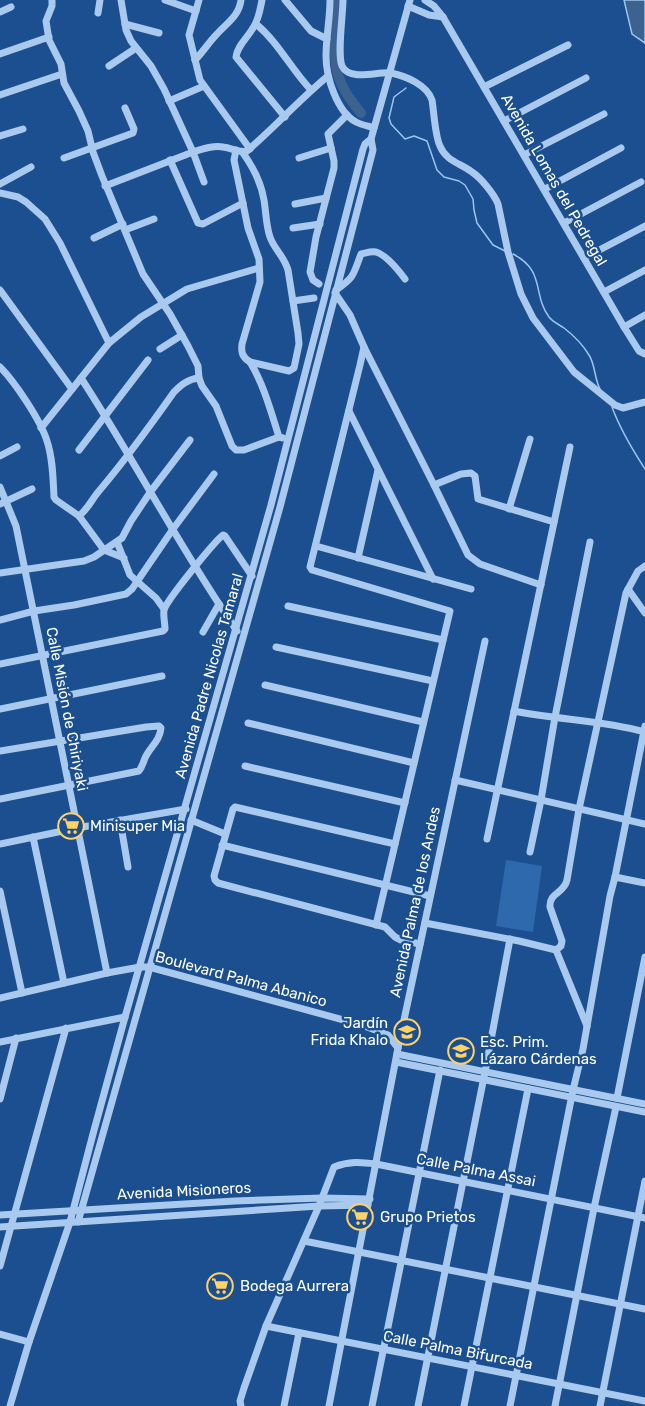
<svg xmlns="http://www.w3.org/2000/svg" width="645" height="1406" font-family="Rubik,sans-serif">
  <rect width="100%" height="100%" fill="#1b4f8f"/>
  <path fill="#2e69ad" d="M506,860L542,866L533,932L496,926Z"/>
  <path fill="#3c6290" stroke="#9cc4f0" stroke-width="1.5" d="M624,0H645V43L632,34Z"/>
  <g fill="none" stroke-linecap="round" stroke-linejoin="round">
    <g stroke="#9cc4f0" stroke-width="1.5">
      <path d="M406,88L394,97L389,118L391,124L405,139L414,136L427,141L437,170L444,177L459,181L465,185L473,199L474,210L477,223L493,245L505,251"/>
      <path d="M513,254C546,271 532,294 549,317C553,322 558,324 564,328C573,335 583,345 589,355C596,366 594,380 601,391"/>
      <path d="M612,407C620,429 632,449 645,469"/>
    </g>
    <path stroke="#3c6290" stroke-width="10" d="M337,0C337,10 336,19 335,29C333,67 336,84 361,113"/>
    <g stroke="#a9c9ee" stroke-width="7">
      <path d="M52,0V6L46,21L49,40L61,64L64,83L79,111L88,131L93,152L102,176L143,274L170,314L188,346L198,366L199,378L202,386L216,406L232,446L236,450H244L279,437"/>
      <path d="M121,0L126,30L131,41L151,66L164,89L193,152L204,182"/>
      <path d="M165,0L196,11"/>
      <path d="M199,0L189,35L200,80L250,149"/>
      <path d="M262,0C260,10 259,19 253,28C248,37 237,46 236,57L285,117"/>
      <path d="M285,0L311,31L327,39"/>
      <path d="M330,0C330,19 326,37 326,56C326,77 337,112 356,122C362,125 368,126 374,128"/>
      <path d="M343,0C343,15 337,54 342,66C350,82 378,71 391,73C406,76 427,85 432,100C434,112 435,136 440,146C446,161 460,163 472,172C481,178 494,194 498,204L508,252L521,294L533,318L574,372L615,405L623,408L645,402"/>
      <path d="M425,0L434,6L443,17L624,327L639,351L645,354"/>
      <path d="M408,6L429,15L443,17"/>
      <path d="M0,12L11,7"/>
      <path d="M98,13L100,0"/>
      <path d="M125,24L159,33"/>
      <path d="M256,24C278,42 291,69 311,90"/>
      <path d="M0,54L49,37"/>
      <path d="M195,60C203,52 209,42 217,34C227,23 239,16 241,0"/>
      <path d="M109,66L136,48"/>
      <path d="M484,87L568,45"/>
      <path d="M0,95L62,74"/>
      <path d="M169,101L204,86"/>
      <path d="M504,121L586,78"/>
      <path d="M0,136L23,129"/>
      <path d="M236,150L234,160L248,228L259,259L260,282L242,344C241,352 242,357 250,362L289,371L294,368L299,344L298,333L288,270C284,256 274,249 270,237C266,226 266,212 264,200C261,182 253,167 243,153"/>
      <path d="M524,155L604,114"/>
      <path d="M64,158L133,133L134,129L125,108"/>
      <path d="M299,158L331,148"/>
      <path d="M170,160L198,223L203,224L243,203"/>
      <path d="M0,184L31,167"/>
      <path d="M105,186L193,152C203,149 213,145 223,147C232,148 239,153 247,151C275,127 300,99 328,76"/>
      <path d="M545,189L621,148"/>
      <path d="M0,193L18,197L26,202L45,219L60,243L109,343"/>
      <path d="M295,204L326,198"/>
      <path d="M564,223L641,182"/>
      <path d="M293,228L320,224"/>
      <path d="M125,230L154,219"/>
      <path d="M94,238L123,224"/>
      <path d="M584,258L645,226"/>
      <path d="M319,284L313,280L310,272L316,237L334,168V161L328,134L347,115"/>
      <path d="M0,290L72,389"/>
      <path d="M336,290C355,277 353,275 361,254C366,253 371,251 376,252C386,255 399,271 405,279"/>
      <path d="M604,292L645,270"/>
      <path d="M335,293L350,315L364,347L434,485L468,555L480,564L541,585"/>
      <path d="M293,301L314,298"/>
      <path d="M624,327L645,315"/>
      <path d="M364,347L360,365L310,567L312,570L450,611L376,925"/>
      <path d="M160,349L182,335"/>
      <path d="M250,362C264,385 271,412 279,437L283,438"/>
      <path d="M0,367C15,382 41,421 47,441C53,459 53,479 54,497L56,500L79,516L104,550L124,558"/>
      <path d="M81,378C135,461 181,550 237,631"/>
      <path d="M349,411L433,579"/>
      <path d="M41,428L109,343L141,317L187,289L259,268"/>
      <path d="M79,450L148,360"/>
      <path d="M0,456L17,447"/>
      <path d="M434,485L461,474L471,473L475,476L478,499L554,522"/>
      <path d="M0,487L16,526L107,973"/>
      <path d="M0,504L32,489"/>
      <path d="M509,509L530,439"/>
      <path d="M79,516C88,509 92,499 99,491C126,459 150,426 174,392C181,385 188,379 199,378"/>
      <path d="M117,542L130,575L156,598L164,609"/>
      <path d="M316,546L471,589"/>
      <path d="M358,558L378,470"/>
      <path d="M0,573L84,561L94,557L122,538L131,521L151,491L190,440"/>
      <path d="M628,589L645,613"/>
      <path d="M288,606L443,640"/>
      <path d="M0,620L34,611L74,605L126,594L132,589L173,529L214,474"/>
      <path d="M203,632L219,604"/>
      <path d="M276,647L433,681"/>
      <path d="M0,664L163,631L165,629C165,623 163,616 164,610C166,601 214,542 223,535L225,536L252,576"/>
      <path d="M265,685L423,722"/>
      <path d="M0,709L162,676"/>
      <path d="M514,711C558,720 602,720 645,732"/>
      <path d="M248,723L414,763"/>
      <path d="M0,751L146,727L159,726L161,728C160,741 150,747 145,758C143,763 142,767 139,771L0,799"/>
      <path d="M245,766L405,803"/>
      <path d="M455,780L645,824"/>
      <path d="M120,820L128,867"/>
      <path d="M191,820L225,834"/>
      <path d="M33,837L64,983"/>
      <path d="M487,839L570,447"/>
      <path d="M0,844L77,828L186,809"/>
      <path d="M395,844L235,807L233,809L214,876L215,880L218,883L385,927L395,937L401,940L420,944"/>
      <path d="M222,845L430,896"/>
      <path d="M530,852L541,800L555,717L590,542"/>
      <path d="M615,877L645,883"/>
      <path d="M0,891L22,993"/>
      <path d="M425,923L519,941L556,950"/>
      <path d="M556,950L561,946L562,941L550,907C549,892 564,894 567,880L579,809L626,593L638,571L645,566"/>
      <path d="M556,950L587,1026"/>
      <path d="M0,998L107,973L140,967H149L362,1025L388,1035L398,1048"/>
      <path d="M0,1042L125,1017"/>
      <path d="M397,1054L645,1104"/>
      <path d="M396,1062L645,1112"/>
      <path d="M617,1098L645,957"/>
      <path d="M0,1099L16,1038"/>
      <path d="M0,1215L235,1201L322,1198L370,1199"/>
      <path d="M78,1222L280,507L373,150L371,139L410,0"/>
      <path d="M0,1227L319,1206L368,1205"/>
      <path d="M304,1241L645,1309"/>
      <path d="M0,1266L66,1028"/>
      <path d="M266,1326L645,1401"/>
      <path d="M0,1334L29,1342"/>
      <path d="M10,1406L29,1342L70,1222L93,1134L125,1017L271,505L363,149L365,144L371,139"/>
      <path d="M241,1406L240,1401L244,1388L266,1326L319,1206L334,1167C349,1161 361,1162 376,1164L645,1218"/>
      <path d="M284,1406L299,1333"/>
      <path d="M329,1406L398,1048L485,641"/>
      <path d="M372,1406L440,1070"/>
      <path d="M418,1406L485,1072L510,939"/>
      <path d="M464,1406L528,1089"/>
      <path d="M510,1406L573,1090L583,1049L610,896L615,877L645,726"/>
      <path d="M555,1406L594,1208L616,1107"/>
      <path d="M600,1406L645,1181"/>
    </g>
  </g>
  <defs>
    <g id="supermarket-ring" transform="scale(1.35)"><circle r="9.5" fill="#1b4f8f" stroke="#ffd166" stroke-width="1.5"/><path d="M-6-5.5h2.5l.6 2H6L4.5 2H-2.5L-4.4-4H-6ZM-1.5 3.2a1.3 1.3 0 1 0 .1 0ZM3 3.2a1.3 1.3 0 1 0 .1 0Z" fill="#ffd166"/></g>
    <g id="school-ring" transform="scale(1.35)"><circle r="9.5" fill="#1b4f8f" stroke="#ffd166" stroke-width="1.5"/><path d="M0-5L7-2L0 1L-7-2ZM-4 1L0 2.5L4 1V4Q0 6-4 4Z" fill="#ffd166"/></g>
  </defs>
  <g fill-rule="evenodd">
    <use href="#supermarket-ring" x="71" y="826"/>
    <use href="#school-ring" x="407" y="1032"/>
    <use href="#school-ring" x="461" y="1051"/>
    <use href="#supermarket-ring" x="360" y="1217"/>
    <use href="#supermarket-ring" x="220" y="1286"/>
  </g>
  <g text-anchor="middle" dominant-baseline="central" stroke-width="5" stroke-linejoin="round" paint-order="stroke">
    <g font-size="15" fill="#fff" stroke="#1b4f8f">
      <text transform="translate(554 180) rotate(60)">Avenida Lomas del Pedregal</text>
      <text transform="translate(209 676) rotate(-74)">Avenida Padre Nicolas Tamaral</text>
      <text transform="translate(67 709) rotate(79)">Calle Misión de Chiriyaki</text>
      <text transform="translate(415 902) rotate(-78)">Avenida Palma de los Andes</text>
      <text transform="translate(241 979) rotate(15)">Boulevard Palma Abanico</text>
      <text transform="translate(476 1170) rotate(11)">Calle Palma Assai</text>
      <text transform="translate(184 1191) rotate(-3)">Avenida Misioneros</text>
      <text transform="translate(458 1350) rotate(11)">Calle Palma Bifurcada</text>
    </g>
    <g font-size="15" fill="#fff" stroke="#1b4f8f" text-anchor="start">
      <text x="90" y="826">Minisuper Mia</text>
      <text x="388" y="1023" text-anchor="end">Jardín<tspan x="388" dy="17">Frida Khalo</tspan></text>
      <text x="480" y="1042">Esc. Prim.<tspan x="480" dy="17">Lázaro Cárdenas</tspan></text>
      <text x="380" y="1217">Grupo Prietos</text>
      <text x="240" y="1286">Bodega Aurrera</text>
    </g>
  </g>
</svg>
